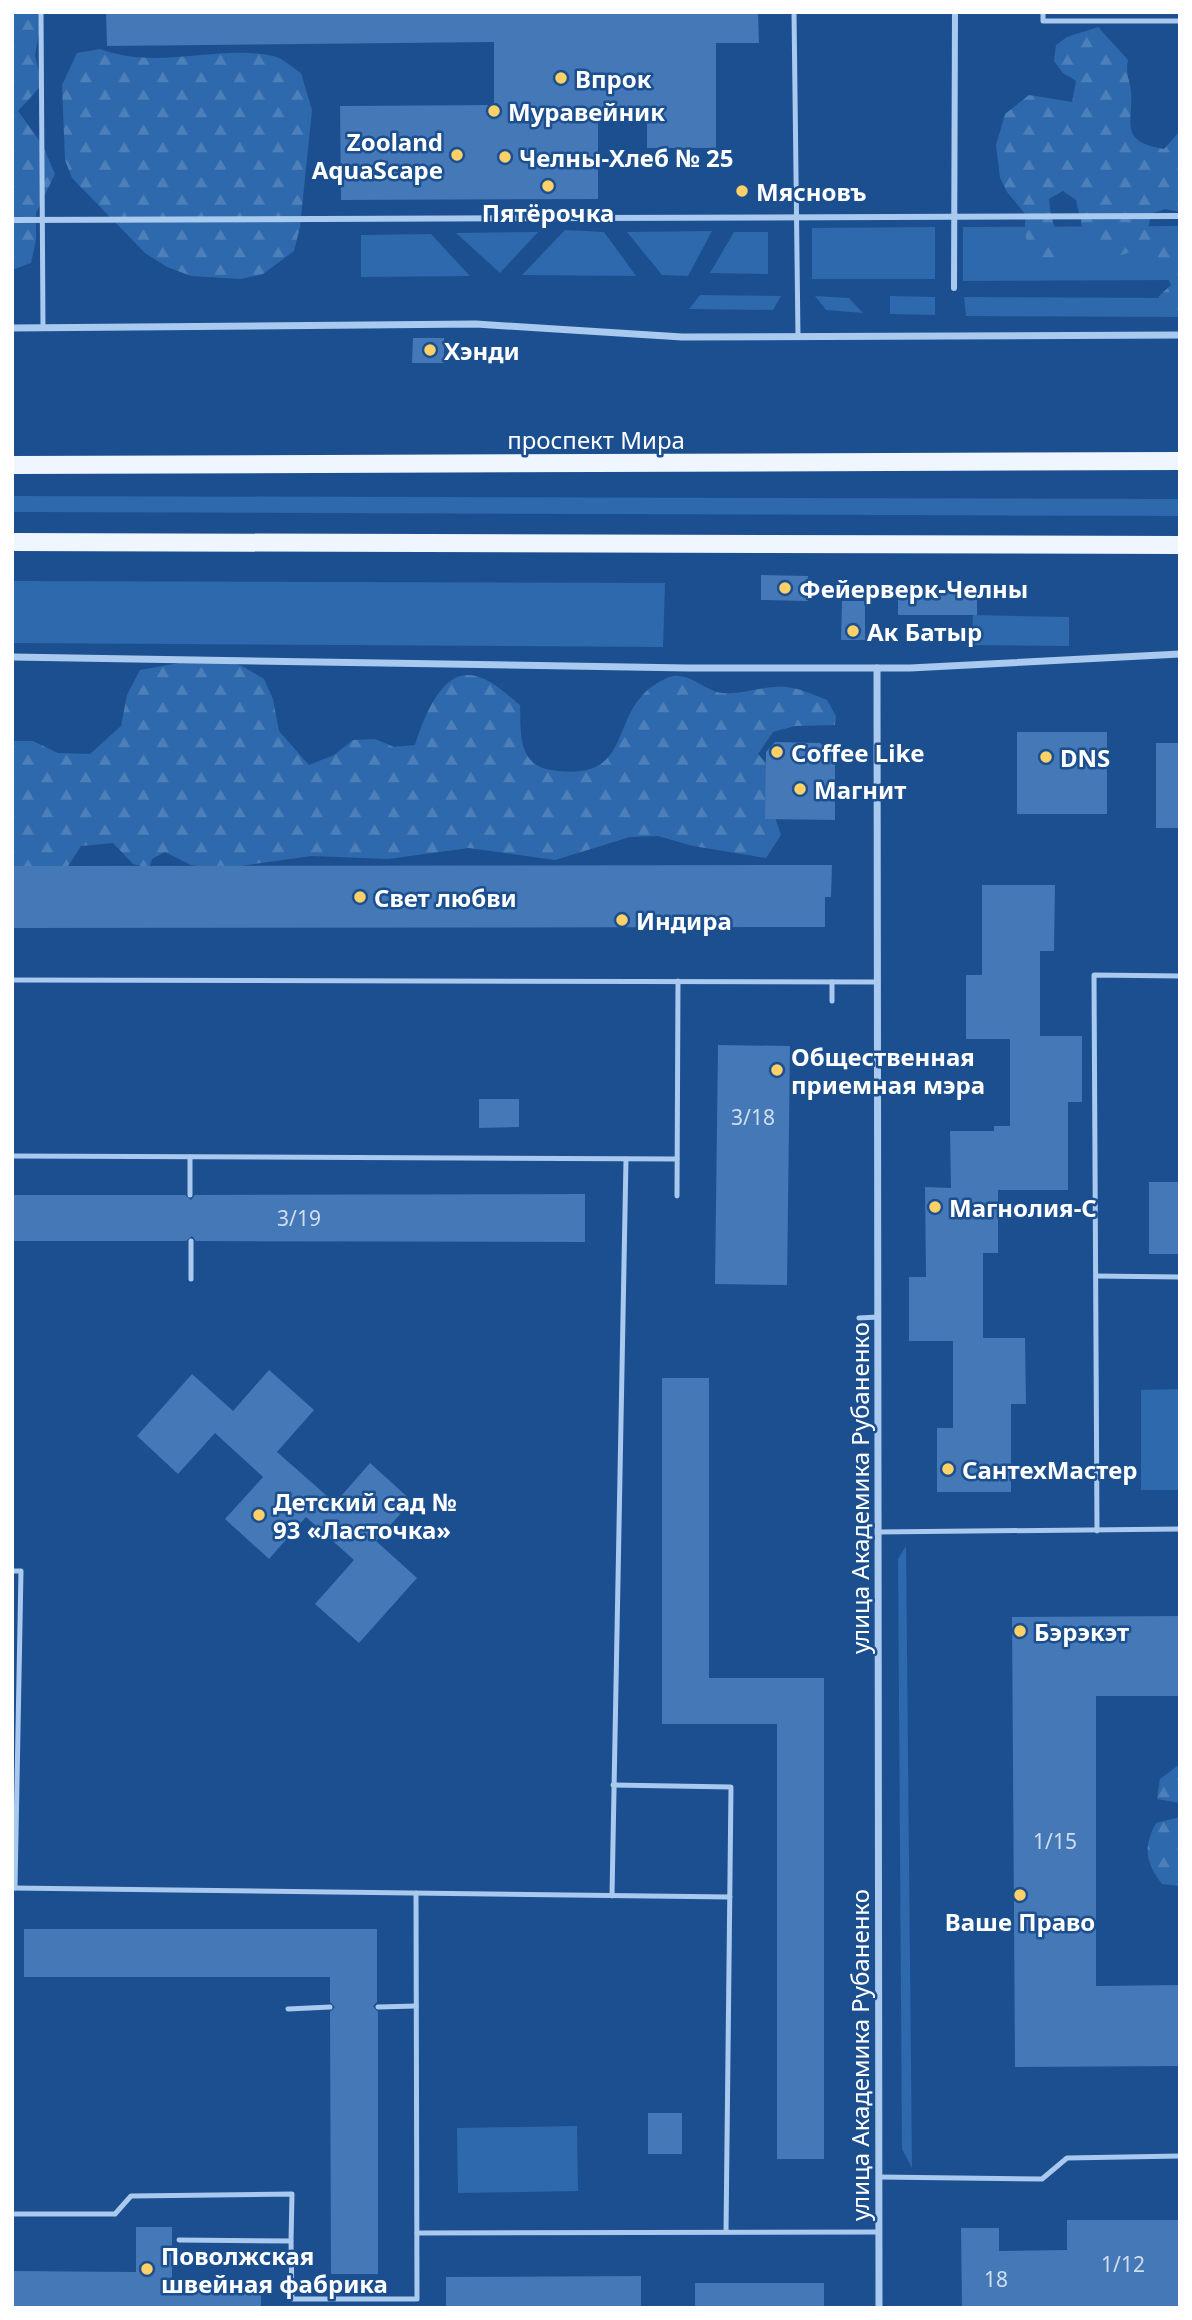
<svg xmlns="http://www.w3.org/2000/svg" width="1192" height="2320" font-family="'Noto Sans',sans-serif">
  <defs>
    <pattern id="forest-firs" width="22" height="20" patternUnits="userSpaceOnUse" patternTransform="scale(1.75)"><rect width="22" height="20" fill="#2e69ad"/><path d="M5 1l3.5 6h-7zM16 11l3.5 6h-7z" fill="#4d80b9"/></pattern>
  </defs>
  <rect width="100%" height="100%" fill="#1b4f8f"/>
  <g fill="#2e69ad">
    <path d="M1180,226V280L963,281V227Z"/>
    <path d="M935,227V279H812V228Z"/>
    <path d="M565,230L604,232L636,276L522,275Z"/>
    <path d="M712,231L688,276L662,275L627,232Z"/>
    <path d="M538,232L500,273L456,233Z"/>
    <path d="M734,232H768V274L710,273Z"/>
    <path d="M431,234L470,276L361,277V235Z"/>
    <path d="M700,295L781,296L773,310L689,309Z"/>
    <path d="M815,296L849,298L863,313L826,310Z"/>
    <path d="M890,296L935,297V315L890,314Z"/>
    <path d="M964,297L1180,298V317L966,316Z"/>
    <path d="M12,496L1180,499V516L12,512Z"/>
    <path d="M12,581L665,583L663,647L12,643Z"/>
    <path d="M973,615L1069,617V646L972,645Z"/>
    <path d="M1180,1389V1490H1141V1390Z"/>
    <path d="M906,1546L912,2168L902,2149L898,1559Z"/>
    <path d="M577,2126L578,2191L458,2193L457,2128Z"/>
  </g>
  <g fill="url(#forest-firs)">
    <path d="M12,12H43L35,55L42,85L18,111L42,144L55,174L36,213V240L31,263L12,270Z"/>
    <path d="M1098,27L1128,60C1125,76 1130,78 1131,92C1133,126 1119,141 1164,149L1180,131V212L1165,209L1151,214L1148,229C1188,264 1180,265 1180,315L1171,317L1155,310L1159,296L1171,285L1157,256L1144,248L1115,257L1100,255L1083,231L1076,200L1063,191L1049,199C1050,221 1061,239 1059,262L1044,268C1029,252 1022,237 1026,215L1007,192L1000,178L996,145L1005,114L1029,95L1072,102L1076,81L1063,73L1054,61L1056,45L1067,37Z"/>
    <path d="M100,49C158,71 219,44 273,56C283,58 293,68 301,73L312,110L300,227L294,251L263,274L241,279L191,276L167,267L145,253L72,178L65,160L62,85L77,53Z"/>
    <path d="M213,657L242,666L264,679L273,699L279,731L309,765L334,755L353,740L375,739L394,747L415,745C422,723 439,674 468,675C488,675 506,694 520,705C521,731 517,765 551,770C642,784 602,706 667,678C687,669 704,691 722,693C743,695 765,685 786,687C800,688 814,695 827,700L836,716L835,725L795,726L773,732L758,754L777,775L774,815L781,835L766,858L693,846L658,836L630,837L555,860L469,848L388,859L312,856L218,869L191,865L165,852L152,859L149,868L133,864L113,843L81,846L65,871L12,873V741H33L58,753L90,754L121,726L127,695L140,670Z"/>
    <path d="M1180,1764V1803L1157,1799L1160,1779Z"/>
    <path d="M1180,1817V1886L1162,1884C1145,1862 1143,1847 1156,1823Z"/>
  </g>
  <g fill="#4478b7">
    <path d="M106,12H758L759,43H716V148H647V117H598V199L341,200L340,106L494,105V42L107,46Z"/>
    <path d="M413,338H444V363H412Z"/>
    <path d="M761,575L808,576V601L761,600Z"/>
    <path d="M898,590L977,591V615H898Z"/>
    <path d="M842,601H865V640H841Z"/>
    <rect x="1017" y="732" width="90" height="82"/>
    <path d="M775,742L820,743L835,758V820L765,819L766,752Z"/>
    <rect x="1156" y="743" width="24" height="85"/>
    <path d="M832,865L831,897H825V927L12,928V866Z"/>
    <path d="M982,885H1055L1054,951H1040V1036H1082V1102H1068V1190H998V1253H983V1338H1025L1026,1404H1011V1492H937V1428H953V1341H909V1277H926L925,1187L951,1188L950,1131H994V1126H1010V1039H966V975H982Z"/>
    <path d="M718,1045L790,1046L787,1285L715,1284Z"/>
    <path d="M479,1099H519V1127L479,1128Z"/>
    <rect x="1149" y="1182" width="31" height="72"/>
    <path d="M585,1194V1242L196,1241L192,1236L186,1241H12V1195H185L191,1200L195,1195Z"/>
    <path d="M269,1370L314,1410L277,1452L335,1503L370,1463L412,1501L376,1541L417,1578L359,1643L315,1604L354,1560L306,1517L269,1559L225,1519L263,1477L215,1433L178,1474L137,1436L192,1374L233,1411Z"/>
    <path d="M662,1378H709V1678H824V2159H777V1724H662Z"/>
    <path d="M1180,1616V1696H1096V1986L1180,1985V2066L1015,2067L1012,1617Z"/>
    <path d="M24,1929H377V2002L373,2006L378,2012V2274H331L330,2012L335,2007L330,2002V1977H24Z"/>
    <rect x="648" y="2113" width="34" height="41"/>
    <path d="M1067,2220H1180V2308H962L961,2228H999V2251L1067,2250Z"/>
    <path d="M136,2227H172V2281H261V2308H12V2271L136,2272Z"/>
    <path d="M641,2276V2308H446V2277Z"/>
    <rect x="695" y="2283" width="129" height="25"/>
  </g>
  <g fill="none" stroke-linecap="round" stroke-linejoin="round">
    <g stroke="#a9c9ee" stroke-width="5">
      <path d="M41,12L43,327"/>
      <path d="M794,12L798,337"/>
      <path d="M1043,12V21H1180"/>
      <path d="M12,980L877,982"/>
      <path d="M832,1001V982"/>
      <path d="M12,1156L677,1159"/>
      <path d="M190,1157V1195"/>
      <path d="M677,1196L678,981"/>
      <path d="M191,1241V1279"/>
      <path d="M1096,1276L1180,1277"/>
      <path d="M859,1318L878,1317"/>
      <path d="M1097,1531L1094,975L1180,976"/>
      <path d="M878,1532L1180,1529"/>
      <path d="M12,1571H21L15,1888"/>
      <path d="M613,1785L731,1787L726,2232"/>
      <path d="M12,1888L730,1897"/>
      <path d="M612,1896L626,1159"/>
      <path d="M378,2007L416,2006"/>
      <path d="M288,2009L330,2007"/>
      <path d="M879,2177L1042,2179L1067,2158L1180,2156"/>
      <path d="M12,2214H115L131,2196L292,2194L291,2241"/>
      <path d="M417,2233L879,2232"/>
      <path d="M179,2240L291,2241L292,2299H417L416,1893"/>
    </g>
    <g stroke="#a9c9ee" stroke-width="6">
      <path d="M12,220L1180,216"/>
      <path d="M954,288L955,12"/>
    </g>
    <g stroke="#a9c9ee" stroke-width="7">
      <path d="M12,328L476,324L682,337L1180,335"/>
      <path d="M12,657L688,668H910L1180,654"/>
      <path d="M877,668L879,2308"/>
    </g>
    <g stroke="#f0f6ff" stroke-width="18">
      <path d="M12,465L1180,461"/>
      <path d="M12,542L1180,545"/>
    </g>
  </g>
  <g fill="#ffd166" stroke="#1b4f8f" stroke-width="2.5">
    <circle cx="561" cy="78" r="7"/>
    <circle cx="494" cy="111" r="7"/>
    <circle cx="457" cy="155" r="7"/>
    <circle cx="505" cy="157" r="7"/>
    <circle cx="548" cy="186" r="7"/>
    <circle cx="742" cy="191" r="7"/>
    <circle cx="430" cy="350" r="7"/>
    <circle cx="785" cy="588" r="7"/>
    <circle cx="853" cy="631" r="7"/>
    <circle cx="777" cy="752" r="7"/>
    <circle cx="1046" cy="757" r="7"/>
    <circle cx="800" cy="789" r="7"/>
    <circle cx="360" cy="897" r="7"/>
    <circle cx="622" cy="920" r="7"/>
    <circle cx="777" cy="1070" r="7"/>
    <circle cx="935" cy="1207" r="7"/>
    <circle cx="948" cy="1469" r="7"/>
    <circle cx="259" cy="1515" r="7"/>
    <circle cx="1020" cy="1631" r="7"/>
    <circle cx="1020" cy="1895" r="7"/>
    <circle cx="147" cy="2269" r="7"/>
  </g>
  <g text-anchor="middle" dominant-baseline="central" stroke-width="5" stroke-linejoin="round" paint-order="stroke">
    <g font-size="21" fill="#d0dded">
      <text x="753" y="1117">3/18</text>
      <text x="299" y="1218">3/19</text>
      <text x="1055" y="1841">1/15</text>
      <text x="1123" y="2264">1/12</text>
      <text x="996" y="2279">18</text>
    </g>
    <g font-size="24" font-weight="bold" fill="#fff" stroke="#1b4f8f" text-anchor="start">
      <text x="575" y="78">Впрок</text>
      <text x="508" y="111">Муравейник</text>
      <text x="443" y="141" text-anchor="end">Zooland<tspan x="443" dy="28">AquaScape</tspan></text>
      <text x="519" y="157">Челны-Хлеб № 25</text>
      <text x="756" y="191">Мясновъ</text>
      <text x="548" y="212" text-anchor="middle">Пятёрочка</text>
      <text x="444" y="350">Хэнди</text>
      <text x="799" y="588">Фейерверк-Челны</text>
      <text x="867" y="631">Ак Батыр</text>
      <text x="791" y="752">Coffee Like</text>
      <text x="1060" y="757">DNS</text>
      <text x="814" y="789">Магнит</text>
      <text x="374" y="897">Свет любви</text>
      <text x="636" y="920">Индира</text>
      <text x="791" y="1056">Общественная<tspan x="791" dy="28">приемная мэра</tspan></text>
      <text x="949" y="1207">Магнолия-С</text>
      <text x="962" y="1469">СантехМастер</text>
      <text x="273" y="1501">Детский сад №<tspan x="273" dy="28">93 «Ласточка»</tspan></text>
      <text x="1034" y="1631">Бэрэкэт</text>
      <text x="1020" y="1921" text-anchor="middle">Ваше Право</text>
      <text x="161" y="2255">Поволжская<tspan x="161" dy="28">швейная фабрика</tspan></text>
    </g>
    <g font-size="24" fill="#fff" stroke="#1b4f8f">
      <text x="596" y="439">проспект Мира</text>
      <text transform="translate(859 1488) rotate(-90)">улица Академика Рубаненко</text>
      <text transform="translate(859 2055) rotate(-90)">улица Академика Рубаненко</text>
    </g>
  </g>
  <rect width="1192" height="2320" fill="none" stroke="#ffffff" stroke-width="28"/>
</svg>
